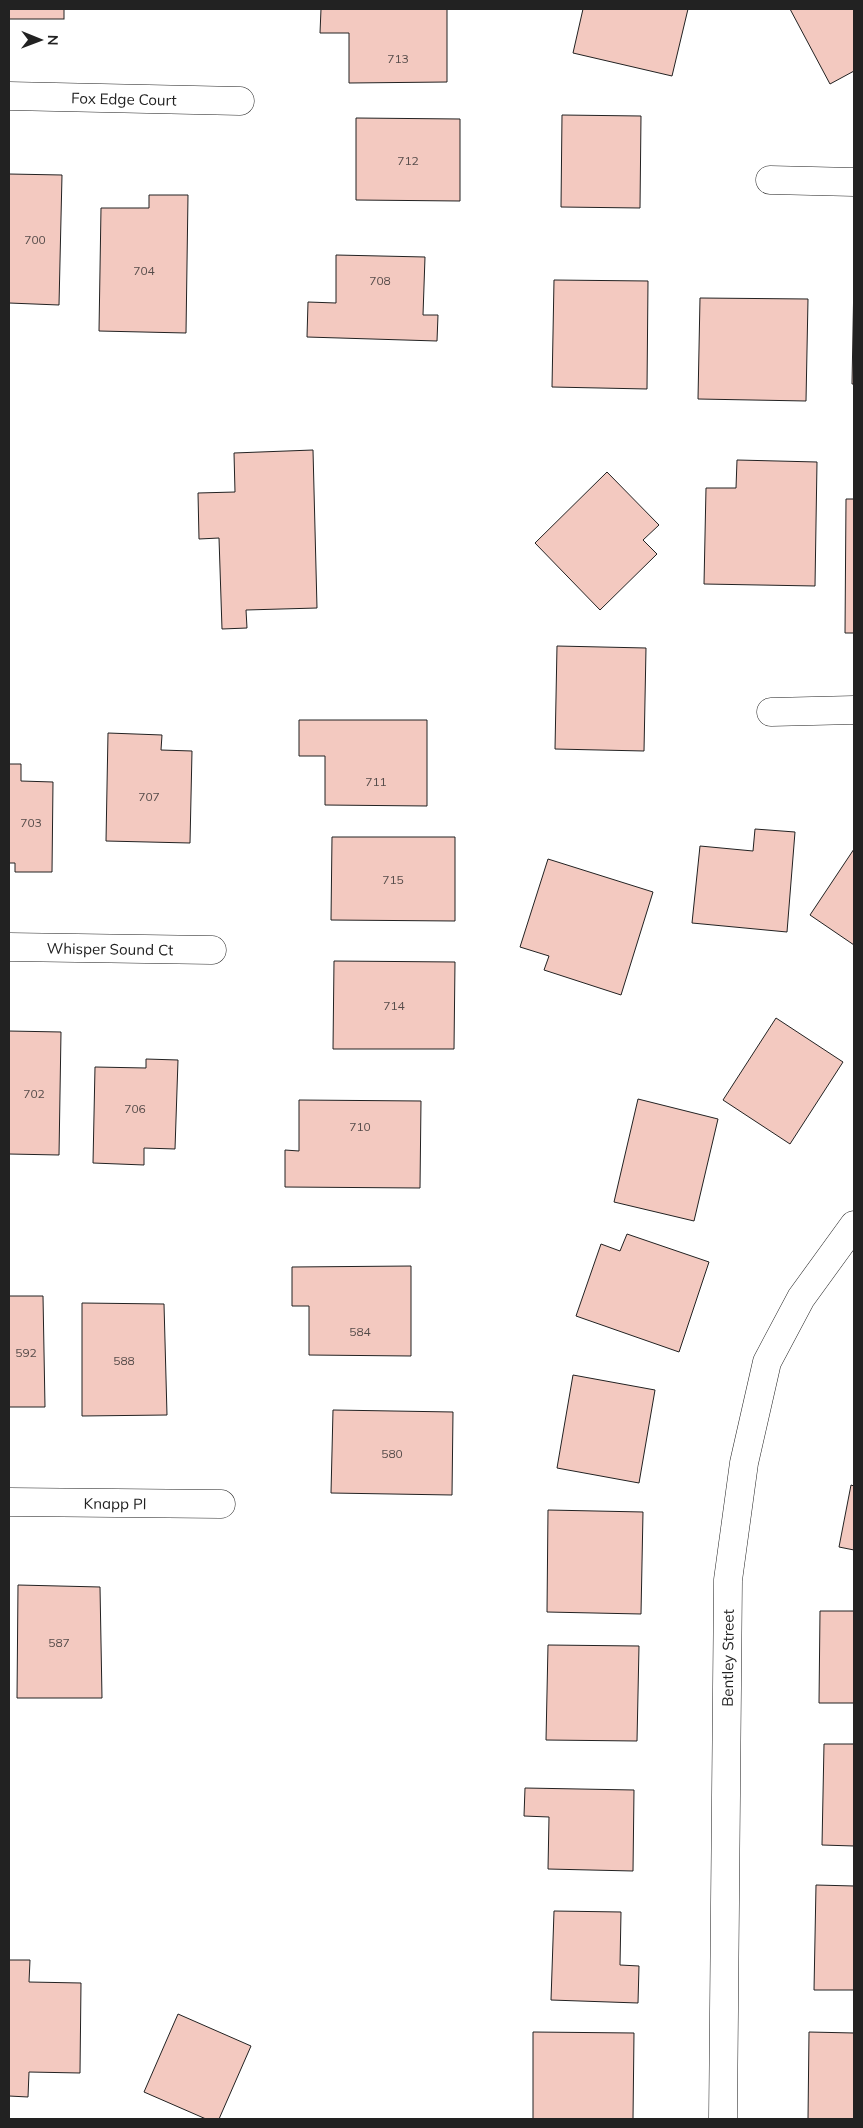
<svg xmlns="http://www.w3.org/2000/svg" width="863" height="2128" font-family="Mulish,sans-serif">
  <rect width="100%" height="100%" fill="#fff"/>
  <g fill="#f3c9c0" stroke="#222">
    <rect x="9" y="9" width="55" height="10"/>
    <path d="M321,9H447V82L349,83V33H320Z"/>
    <path d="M583,9H688L672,76L573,53Z"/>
    <path d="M790,9H854V71L830,84Z"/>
    <path d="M562,115L641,116L640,208L561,207Z"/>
    <path d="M356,118L460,119V201L356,200Z"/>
    <path d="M9,174L62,175L59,305L9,303Z"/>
    <path d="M149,195H188L186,333L99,331L101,208H149Z"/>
    <path d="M336,255L425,257L423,315H438L437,341L307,337L308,302L336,303Z"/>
    <path d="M854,276V384H852Z"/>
    <path d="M554,280L648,281L647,389L552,387Z"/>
    <path d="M700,298L808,299L806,401L698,399Z"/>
    <path d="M313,450L317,608L246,610L247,628L222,629L219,538L199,539L198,493L235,492L234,453Z"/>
    <path d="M737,460L817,462L815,586L704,584L706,488H736Z"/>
    <path d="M607,472L659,525L643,540L657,554L600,610L535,543Z"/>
    <path d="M846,499H854V633H845Z"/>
    <path d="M557,646L646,648L644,751L555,749Z"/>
    <path d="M299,720H427V806L325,805V756H299Z"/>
    <path d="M108,733L162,735L161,750L192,751L190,843L106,841Z"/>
    <path d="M9,764H21V781L53,782L52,872H15V863H9Z"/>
    <path d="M755,829L795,832L787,932L692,923L700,846L753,851Z"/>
    <path d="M332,837H455V921L331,920Z"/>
    <path d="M854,849V945L810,915Z"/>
    <path d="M548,859L653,892L621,995L544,970L549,956L520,947Z"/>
    <path d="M334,961L455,962L454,1049H333Z"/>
    <path d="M776,1018L843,1062L790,1144L723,1100Z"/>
    <path d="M9,1031L61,1032L59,1155L9,1154Z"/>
    <path d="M146,1059L178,1060L175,1149L144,1148V1165L93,1163L95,1067L146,1068Z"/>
    <path d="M638,1099L718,1119L694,1221L614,1202Z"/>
    <path d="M299,1100L421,1101L420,1188L285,1187V1150L299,1151Z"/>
    <path d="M627,1234L709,1262L679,1352L576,1316L601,1244L620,1251Z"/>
    <path d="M411,1266V1356L309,1355V1306H292V1267Z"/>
    <path d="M9,1296H43L45,1407H9Z"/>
    <path d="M82,1303L164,1304L167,1415L82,1416Z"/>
    <path d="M573,1375L655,1390L639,1483L557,1468Z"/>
    <path d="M333,1410L453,1412L452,1495L331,1493Z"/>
    <path d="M851,1485L854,1486V1550L839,1547Z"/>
    <path d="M548,1510L643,1512L641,1614L547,1612Z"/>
    <path d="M18,1585L100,1587L102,1698H17Z"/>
    <path d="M820,1611H854V1703H819Z"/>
    <path d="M548,1645L639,1646L637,1741L546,1740Z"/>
    <path d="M824,1744H854V1846L822,1845Z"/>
    <path d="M525,1788L634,1790L633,1871L548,1869L549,1817L524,1816Z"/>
    <path d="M816,1885L854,1886V1990H814Z"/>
    <path d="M554,1911L621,1912L620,1965L639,1966L638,2003L551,2000Z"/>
    <path d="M9,1960H30L29,1982L81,1983L80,2073L29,2072L28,2097L9,2096Z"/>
    <path d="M178,2014L251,2046L219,2119H206L144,2092Z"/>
    <path d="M533,2032L634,2033L633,2119H533Z"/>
    <path d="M809,2032L854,2033V2119H808Z"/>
  </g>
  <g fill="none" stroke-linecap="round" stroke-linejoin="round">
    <g stroke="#222" stroke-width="29">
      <g id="street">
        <path id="s1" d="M9,96L240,101"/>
        <path d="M770,180L854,182"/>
        <path d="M771,712L854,710"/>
        <path id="s2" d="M9,947L212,950"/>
        <path id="s3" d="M9,1502L221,1504"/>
        <path id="s4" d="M723,2119L728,1580L744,1463L767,1362L801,1298L854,1225"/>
      </g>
    </g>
    <use href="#street" stroke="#fff" stroke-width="28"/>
  </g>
  <g text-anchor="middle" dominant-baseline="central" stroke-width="4" stroke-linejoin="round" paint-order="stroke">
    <g font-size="12" fill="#564c4a">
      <text x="398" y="58">713</text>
      <text x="408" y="160">712</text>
      <text x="35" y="239">700</text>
      <text x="144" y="270">704</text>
      <text x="380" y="280">708</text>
      <text x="376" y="781">711</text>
      <text x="149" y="796">707</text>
      <text x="31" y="822">703</text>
      <text x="393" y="879">715</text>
      <text x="394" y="1005">714</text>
      <text x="34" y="1093">702</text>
      <text x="135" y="1108">706</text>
      <text x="360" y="1126">710</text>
      <text x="360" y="1331">584</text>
      <text x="26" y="1352">592</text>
      <text x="124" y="1360">588</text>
      <text x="392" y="1453">580</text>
      <text x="59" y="1642">587</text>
    </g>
    <g font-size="15" fill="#222" stroke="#fff">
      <text stroke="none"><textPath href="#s1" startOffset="115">Fox Edge Court</textPath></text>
      <text stroke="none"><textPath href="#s2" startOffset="101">Whisper Sound Ct</textPath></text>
      <text stroke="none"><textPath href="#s3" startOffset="106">Knapp Pl</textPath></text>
      <text stroke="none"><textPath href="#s4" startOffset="461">Bentley Street</textPath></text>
    </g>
  </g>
  <rect width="863" height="2128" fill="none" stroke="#222222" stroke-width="20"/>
  <g transform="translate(40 40) rotate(91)" stroke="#ffffff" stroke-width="4" paint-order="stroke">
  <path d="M0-4L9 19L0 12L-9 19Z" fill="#222222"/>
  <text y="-8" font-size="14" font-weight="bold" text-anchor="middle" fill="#222222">N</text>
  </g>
</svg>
